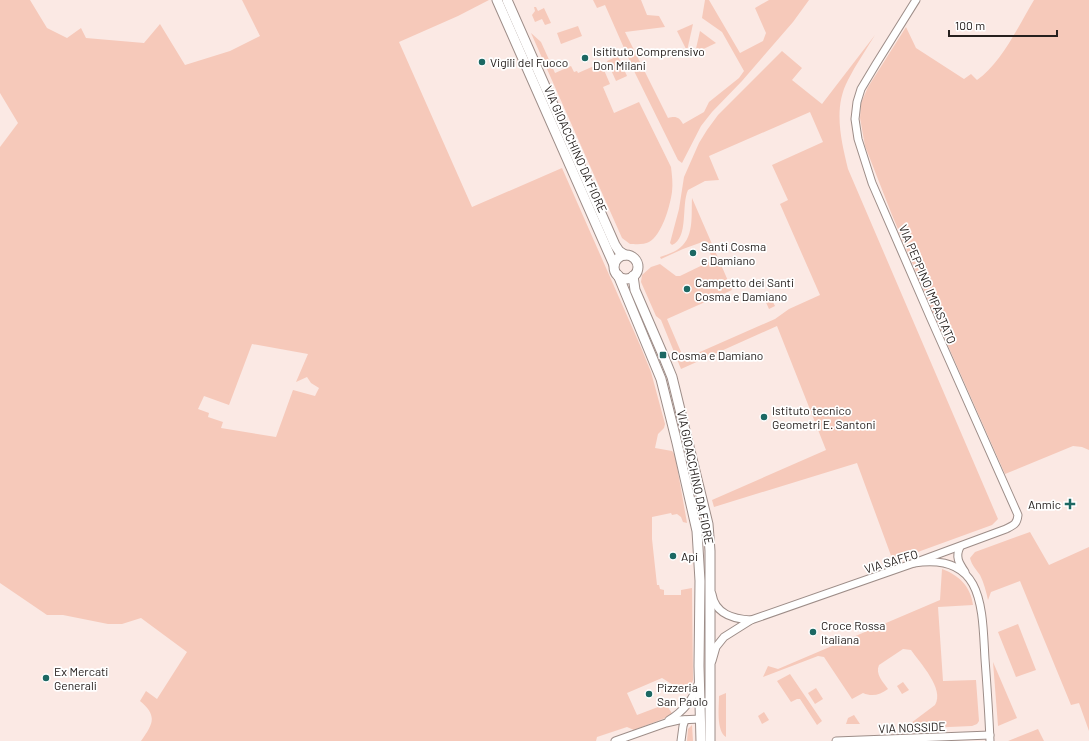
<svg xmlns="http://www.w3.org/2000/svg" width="1089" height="741" font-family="Barlow,sans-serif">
  <rect width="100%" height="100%" fill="#fbe9e4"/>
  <g fill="#f6c9ba" fill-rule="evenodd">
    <path d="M0,0H30L47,28L67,38L81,28L86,38L144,43L160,24L185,65L230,51L260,36L242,0H489L458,16L399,42L472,207L562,168L640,345L651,372L665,424L664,428L658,434L655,448L672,451L675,455L687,523L683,522L681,517L677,514L672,515L671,513L652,517V539L657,585H659L660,589L664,590V595H681V590L692,588L693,680L688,694L662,678L627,693L637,715L666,704L673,715L634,730L627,727L597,737L596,741H141C153,724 158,716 140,701L146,691L157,699L187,652L141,618L122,624H108L63,615H47L0,583V147L18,123L0,93ZM252,344L308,354L296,382L307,377L311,383L319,388L315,396L293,390L276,437L221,428L223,422L208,417L209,413L198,409L204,396L229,405Z"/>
    <path d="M593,0H641L647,15L659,16L665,27L625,32L668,118C676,116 679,117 683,124L704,112L709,102L739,78L744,71L722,32L702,18L705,0H709L740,53L763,41L766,33L755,8L769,0H809L793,22L742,81L712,112L701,126L682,163L678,160L675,154L635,73L605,5L597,8Z"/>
    <path d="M1034,0H1089V450L1082,447L1073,446L1005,474L933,312L892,215L865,146L860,118L861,103L868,87L906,27L916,48L964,79L971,74L977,80C1001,64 1019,25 1034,0Z"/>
    <path d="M534,7H536L538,11L544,8L551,23L545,25L542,19L535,22L532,15L535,11Z"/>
    <path d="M693,24L687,51L677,31Z"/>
    <path d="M578,26L582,36L561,44L557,33Z"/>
    <path d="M700,31L716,43L695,53Z"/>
    <path d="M531,33L541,42L555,73L571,66L574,72L577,71L578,73L601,63L610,84L603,87L614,113L639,102L671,167C672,175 673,184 672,192C670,206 662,235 649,242C644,245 635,244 630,244L622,238Z"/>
    <path d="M875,35C866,50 856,64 848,80C833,108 841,140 848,169L998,519L992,525L893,561L857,463L714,507L712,500L826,450L777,326L681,369L661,320L656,316L641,282L642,275L651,267L660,264L676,276H680L713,260L705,241L683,249L661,259L660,257C666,255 672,253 677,250C695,239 691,215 692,198L732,290L667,319L684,359L775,319L789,309L820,295L780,204L788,200L772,165L823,142L810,112L709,156L719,180L705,181L688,190C681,205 689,238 672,245L670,243L679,209L684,177L699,143L707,130L718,115L782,51L802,68L792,80L822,104Z"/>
    <path d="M618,56L627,76L616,81L607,61Z"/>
    <path d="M770,296L775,306L769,309L764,298Z"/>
    <path d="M1030,532L1049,565L1089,547V731L1079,703L1071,705L1020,581L991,592L988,600C986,591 984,583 980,575C976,569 972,566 970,558L975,552Z"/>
    <path d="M942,569C959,575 971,587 973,605L938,607L943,681L976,680L979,721L977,724L972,726L903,729L935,705C945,689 920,663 911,650L903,649L879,665C875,674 883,682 888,689C880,695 872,697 863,693L852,699L824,657L818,656L763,677L768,666L778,669L940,600Z"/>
    <path d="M1018,624L1036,670L1016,677L998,632Z"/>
    <path d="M993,662L1017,718L998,726Z"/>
    <path d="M790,674L822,721L817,725L800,699H797L791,702L777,681Z"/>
    <path d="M903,682L909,690L902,694L897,686Z"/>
    <path d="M816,688L823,699L815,704L808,693Z"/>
    <path d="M726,693V737C716,731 719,707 719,696Z"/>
    <path d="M764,712L769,720L762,724L758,716Z"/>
    <path d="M854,715L860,724H846L848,718Z"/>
    <path d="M692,725L693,741H687L688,729Z"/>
    <path d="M1038,729L1044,741H1008Z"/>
  </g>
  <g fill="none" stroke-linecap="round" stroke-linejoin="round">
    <g stroke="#9d8d88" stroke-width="9">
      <g id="minor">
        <path d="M960,547C955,557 959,563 965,572"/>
        <path d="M914,563L1006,529C1014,525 1017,524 1018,515L931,319L872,183L858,139L855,119L857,102L861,89L876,64L916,0"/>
        <path d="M712,594C715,614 733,619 751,620"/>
        <path d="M712,661L716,647L724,637L751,620L914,563C984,552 982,608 985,659C987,686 989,714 990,741"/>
        <path d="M669,720C684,711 693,700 698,684"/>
        <path d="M615,741L666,723L679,720L700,719"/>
        <path d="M681,741L683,726L685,720"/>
        <path d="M836,741L990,735"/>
      </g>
    </g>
    <g stroke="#9d8d88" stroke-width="11">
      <g id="tertiary">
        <path d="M497,0L614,265"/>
        <path d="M507,0L615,245L619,251L625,255"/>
        <circle cx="626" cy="267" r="12"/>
        <path d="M618,275L661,379L677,443L697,531L700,581L699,666L701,741"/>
        <path d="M633,276L635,290L663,355L672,377L708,524L710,551V741"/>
      </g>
    </g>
    <use href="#minor" stroke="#fff" stroke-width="7"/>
    <use href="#tertiary" stroke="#fff" stroke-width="9"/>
  </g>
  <g fill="#1c6863" stroke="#fff" stroke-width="1.5">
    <circle cx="585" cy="58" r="4"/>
    <circle cx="482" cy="62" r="4"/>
    <circle cx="693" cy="253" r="4"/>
    <circle cx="687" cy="289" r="4"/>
    <rect x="659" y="351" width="8" height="8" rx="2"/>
    <circle cx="764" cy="417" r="4"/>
    <path d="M1068 498h4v4h4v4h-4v4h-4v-4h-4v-4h4z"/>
    <circle cx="673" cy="556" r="4"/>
    <circle cx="813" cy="632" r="4"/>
    <circle cx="46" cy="678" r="4"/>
    <circle cx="649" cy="694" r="4"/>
  </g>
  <g text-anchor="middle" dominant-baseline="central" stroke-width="3.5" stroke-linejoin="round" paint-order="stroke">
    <g font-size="12" fill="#26201e" stroke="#fff" text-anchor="start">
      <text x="593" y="51">Isitituto Comprensivo<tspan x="593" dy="14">Don Milani</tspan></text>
      <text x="490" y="62">Vigili del Fuoco</text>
      <text x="701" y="246">Santi Cosma<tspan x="701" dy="14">e Damiano</tspan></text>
      <text x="695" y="282">Campetto dei Santi<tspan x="695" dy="14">Cosma e Damiano</tspan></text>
      <text x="671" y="355">Cosma e Damiano</text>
      <text x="772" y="410">Istituto tecnico<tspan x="772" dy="14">Geometri E. Santoni</tspan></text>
      <text x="1061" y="504" text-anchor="end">Anmic</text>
      <text x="681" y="556">Api</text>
      <text x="821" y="625">Croce Rossa<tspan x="821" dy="14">Italiana</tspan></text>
      <text x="54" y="671">Ex Mercati<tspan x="54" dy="14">Generali</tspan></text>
      <text x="657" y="687">Pizzeria<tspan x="657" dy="14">San Paolo</tspan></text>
    </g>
    <g font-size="12" fill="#26201e" stroke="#fff">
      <text transform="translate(576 149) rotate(66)">VIA GIOACCHINO DA FIORE</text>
      <text transform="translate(928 284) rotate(67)">VIA PEPPINO IMPASTATO</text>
      <text transform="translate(696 477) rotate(78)">VIA GIOACCHINO DA FIORE</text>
      <text transform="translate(891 561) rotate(-17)">VIA SAFFO</text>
      <text transform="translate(912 727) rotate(-2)">VIA NOSSIDE</text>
    </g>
  </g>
  <path d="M949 30v6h108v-6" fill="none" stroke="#26201e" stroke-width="2"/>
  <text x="955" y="30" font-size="12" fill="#26201e" stroke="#ffffff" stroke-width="3" paint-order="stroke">100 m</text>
</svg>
